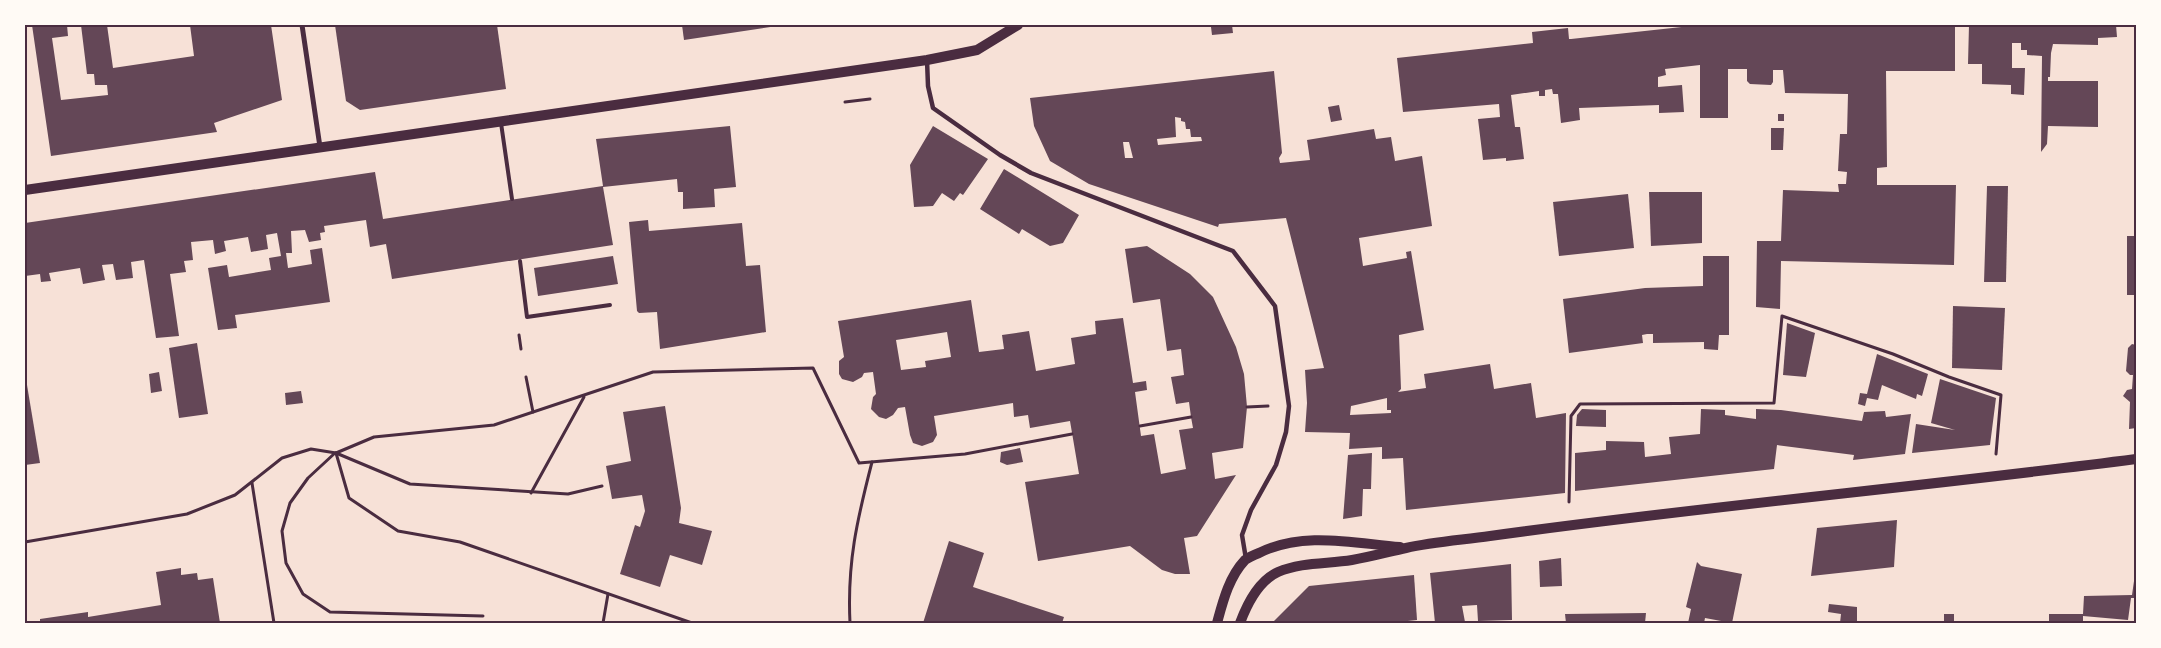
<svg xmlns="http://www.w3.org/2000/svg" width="2161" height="648" font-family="'Source Serif 4',serif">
  <rect width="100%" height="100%" fill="#f7e1d7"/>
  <g fill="#644757" fill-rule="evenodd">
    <path d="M32,25H67L68,36L52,38L61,100L108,95L107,85H95L94,74H87L81,25H107L113,68L194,56L190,25H271L282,100L214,123L217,132L51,156Z"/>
    <path d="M335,25H497L506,89L360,110L346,101Z"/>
    <path d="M682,25H777V26L684,40Z"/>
    <path d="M1227,25H1232L1233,33L1212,35L1211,27Z"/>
    <path d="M1700,25H1955V71H1886L1887,167L1877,168V185H1956L1954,265L1781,261L1780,309L1756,307L1757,241H1781L1783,190L1839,192L1838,184H1846L1847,172L1838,171L1840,134H1847L1848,94L1785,93L1783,70H1773V82L1771,85L1750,84L1747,81V69H1728V118H1700V65L1665,69L1666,75L1658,77V87L1682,85L1684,112L1659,113V105L1579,108L1580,120L1561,123L1558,94H1553L1552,89L1545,90V96H1539V91L1511,95L1515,127H1520L1524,159L1506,161V158L1483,160L1478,119L1500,117L1499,104L1403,112L1397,58L1533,43L1532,32L1568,28L1569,39H1571Z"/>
    <path d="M1969,25H2116L2117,37L2098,38V45L2053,44L2051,53L2050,77H2048V81H2098V127L2048,126L2047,144L2041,152L2042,56L2027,55V50H2021V43H2012V68H2025L2024,95L2011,94V85L1982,84V64H1968Z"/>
    <path d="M1274,71L1282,153L1279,158L1280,163L1310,160L1307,140L1374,129L1376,139L1391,137L1395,161L1422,156L1432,226L1359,238L1363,266L1407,258L1406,252L1411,251L1424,330L1399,335L1401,389L1398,392L1426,388L1424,374L1490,364L1494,389L1531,383L1536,418L1566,413L1565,493L1406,510L1403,458L1382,459V447L1349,449L1350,433L1305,432L1307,403L1305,370L1324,368L1286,218L1219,224L1218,227L1089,184L1050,161L1034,126L1030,98ZM1175,117L1181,118V121L1185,122L1186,129H1190L1191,137H1201L1202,141L1158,145L1157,139L1176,137ZM1123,142H1129L1133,158H1125ZM1387,398V410H1391V413L1350,415L1351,406Z"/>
    <path d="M1339,105L1342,120L1331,122L1328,107Z"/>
    <rect x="1778" y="114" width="6" height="7"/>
    <path d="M730,126L736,187L714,189L715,207L683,209V192H678L677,179L603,187L613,245L392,279L386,244L370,247L366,220L324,226L325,232L320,233L321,240L309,242L305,230L291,231L292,253H286L288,268L312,264L310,250L322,248L330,302L235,315L237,328L218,330L208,268L227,265L229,277L271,270L269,258L281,256L277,233L266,235L268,249L251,252L248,237L224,241L226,251L215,254L213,240L191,242L193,260L184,261L186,272L170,274L179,336L156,338L144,260L131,262L133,278L116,280L113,264L102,265L105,280L83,284L80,268L49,273L51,281L41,282L40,274L25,276V223L375,172L383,219L603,186L596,139Z"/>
    <path d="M933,126L988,159L963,195L960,193L954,201L942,193L933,206L914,207L910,165Z"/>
    <path d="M1771,128H1784L1783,150H1771Z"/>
    <path d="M1004,169L1079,215L1063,243L1050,246L1022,229L1019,234L980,209Z"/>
    <path d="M1987,186H2008L2006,282H1984Z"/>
    <path d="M1649,192H1702V243L1651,246Z"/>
    <path d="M1628,194L1634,248L1559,256L1553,202Z"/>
    <path d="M648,220L649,231L742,223L746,266L760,265L766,332L660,349L657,312L639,313L637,311L629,222Z"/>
    <rect x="2127" y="236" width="9" height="59"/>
    <path d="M1147,246L1190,274L1213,297L1236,347L1244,374L1247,407L1243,448L1212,453L1215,479L1236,475L1197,536L1184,538L1190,574H1175L1162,570L1130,546L1038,561L1025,482L1079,474L1070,421L1030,428L1028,415L1014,417L1013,403L934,416L937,435L933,442L922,446L913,443L910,435L905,407L898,408L893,415L886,419L879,417L871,409L873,397L876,394L873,372L864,373L862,377L853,382L842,379L839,374V361L844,357L838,321L971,300L979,352L1004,349L1002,335L1029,331L1036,371L1075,364L1071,338L1096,334L1095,321L1123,318L1133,383L1146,381L1147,390L1135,392L1141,436L1154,434L1161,474L1186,469L1179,430L1193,428L1191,417L1189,402L1176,404L1171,377L1184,375L1181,349L1167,351L1160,299L1133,303L1125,249ZM947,332L951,357L925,361L926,367L901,370L896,340Z"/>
    <path d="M613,256L618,284L538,296L534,268Z"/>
    <path d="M1703,256H1729V335H1719L1718,350L1704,349V342L1653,343V334H1647L1642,335L1643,343L1569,353L1563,299L1645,288L1703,286Z"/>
    <path d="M1953,306L2005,308L2002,370L1952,368Z"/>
    <path d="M1787,323L1815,333L1806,377L1783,375Z"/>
    <path d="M197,343L208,414L179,418L169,348Z"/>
    <path d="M2132,344L2136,345V428L2129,429L2130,402L2123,396L2127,390L2132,389L2133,375H2130L2126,371L2128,348Z"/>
    <path d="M1877,354L1928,374L1922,396L1917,394L1916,399L1882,385L1878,400L1867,398L1865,406L1858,404L1860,393L1867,394Z"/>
    <path d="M159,372L162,391L151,393L149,374Z"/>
    <path d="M25,373L40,463L25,465Z"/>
    <path d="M1940,379L1996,398L1990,445L1912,453L1916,424L1955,430L1931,423Z"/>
    <path d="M301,391L303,403L286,405L285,393Z"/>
    <path d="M665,406L681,508L679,523L712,531L702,565L670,555L660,587L620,574L635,525L640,527L645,511L642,495L612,499L606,466L631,461L623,412Z"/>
    <path d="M1582,409L1606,410V427L1576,426L1577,415Z"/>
    <path d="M1701,409L1725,410V415L1756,419V409L1781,410L1862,421L1864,412L1885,411L1886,417L1911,414L1905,454L1853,460L1854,455L1777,445L1774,469L1575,491V453L1606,450V441L1644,442L1645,457L1671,454L1669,437L1700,434Z"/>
    <path d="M1020,448L1023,462L1007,465L1000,462L1001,452Z"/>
    <path d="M1372,453L1371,489H1363L1362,516L1343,519L1348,455Z"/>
    <path d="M1897,520L1894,567L1811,576L1817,528Z"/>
    <path d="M949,541L984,553L973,587L1064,617L1062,623H923Z"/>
    <path d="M1561,558L1562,586L1540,587L1539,561Z"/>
    <path d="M1697,562L1701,566L1742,574L1732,623L1705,618L1704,623H1688L1691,609L1686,607Z"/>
    <path d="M1511,564L1512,620L1478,621L1477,605L1462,606L1465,622L1435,623L1430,573Z"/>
    <path d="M181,568V575L197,573L198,580L213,578L220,623H40V619L88,612V617L161,605L156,572Z"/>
    <path d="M2135,574L2136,598H2131L2128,620L2083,616V623H2049V614H2083L2084,596L2132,595Z"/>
    <path d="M1414,575L1417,620L1389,623H1272L1309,586Z"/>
    <path d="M1829,604L1857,607V623H1840L1841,614L1828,612Z"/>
    <path d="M1646,613L1645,623H1566L1565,614Z"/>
    <rect x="1944" y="614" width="10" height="9"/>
  </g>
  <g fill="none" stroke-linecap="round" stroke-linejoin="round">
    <g stroke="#4a2c40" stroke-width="3">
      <path d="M845,102L870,99"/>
      <path d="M519,335L521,349"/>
      <path d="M526,377L533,412"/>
      <path d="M1247,407L1268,406"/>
      <path d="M1140,426L1191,417"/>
      <path d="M335,453L308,478L290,503L282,531L286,563L303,594L330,612L483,616"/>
      <path d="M336,453L349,498L398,531L460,542L692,623"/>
      <path d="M336,453L410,484L568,494L602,486"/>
      <path d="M252,483L274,623"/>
      <path d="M531,493L584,397"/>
      <path d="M1569,502L1571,416L1580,404L1774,403L1782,316L1893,354L1949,377L2001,395L1996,454"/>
      <path d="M25,542L187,514L235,495L282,458L311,449L336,453L374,437L494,425L653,372L813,368L859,463L965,454L1072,434"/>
      <path d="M603,623L608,594"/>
      <path d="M850,623C847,563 857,520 872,462"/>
    </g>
    <g stroke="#4a2c40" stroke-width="4">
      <path d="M501,123L512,199"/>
      <path d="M520,261L527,317L610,305"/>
    </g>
    <path stroke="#4a2c40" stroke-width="4.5" d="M927,60L928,86L933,108L1000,155L1031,173L1233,251L1275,306L1289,406L1286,432L1276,465L1251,510L1242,535L1246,559"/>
    <path stroke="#4a2c40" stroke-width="5" d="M302,25L320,147"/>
    <g stroke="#4a2c40" stroke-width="10">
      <path d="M25,190L927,60L977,50L1018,25"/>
      <path d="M1217,623C1223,601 1229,577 1245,560C1249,557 1254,555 1259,553C1303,531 1352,543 1400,547"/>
      <path d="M1240,623C1247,604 1258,581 1278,572C1301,562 1327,564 1352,560C1370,557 1388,552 1406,548C1433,542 1462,540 1490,536C1705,506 1921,487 2136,459"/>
    </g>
  </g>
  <rect width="2161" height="648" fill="none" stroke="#fffaf5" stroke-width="52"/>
  <rect x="26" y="26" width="2109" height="596" fill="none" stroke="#4a2c40" stroke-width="2"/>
</svg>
